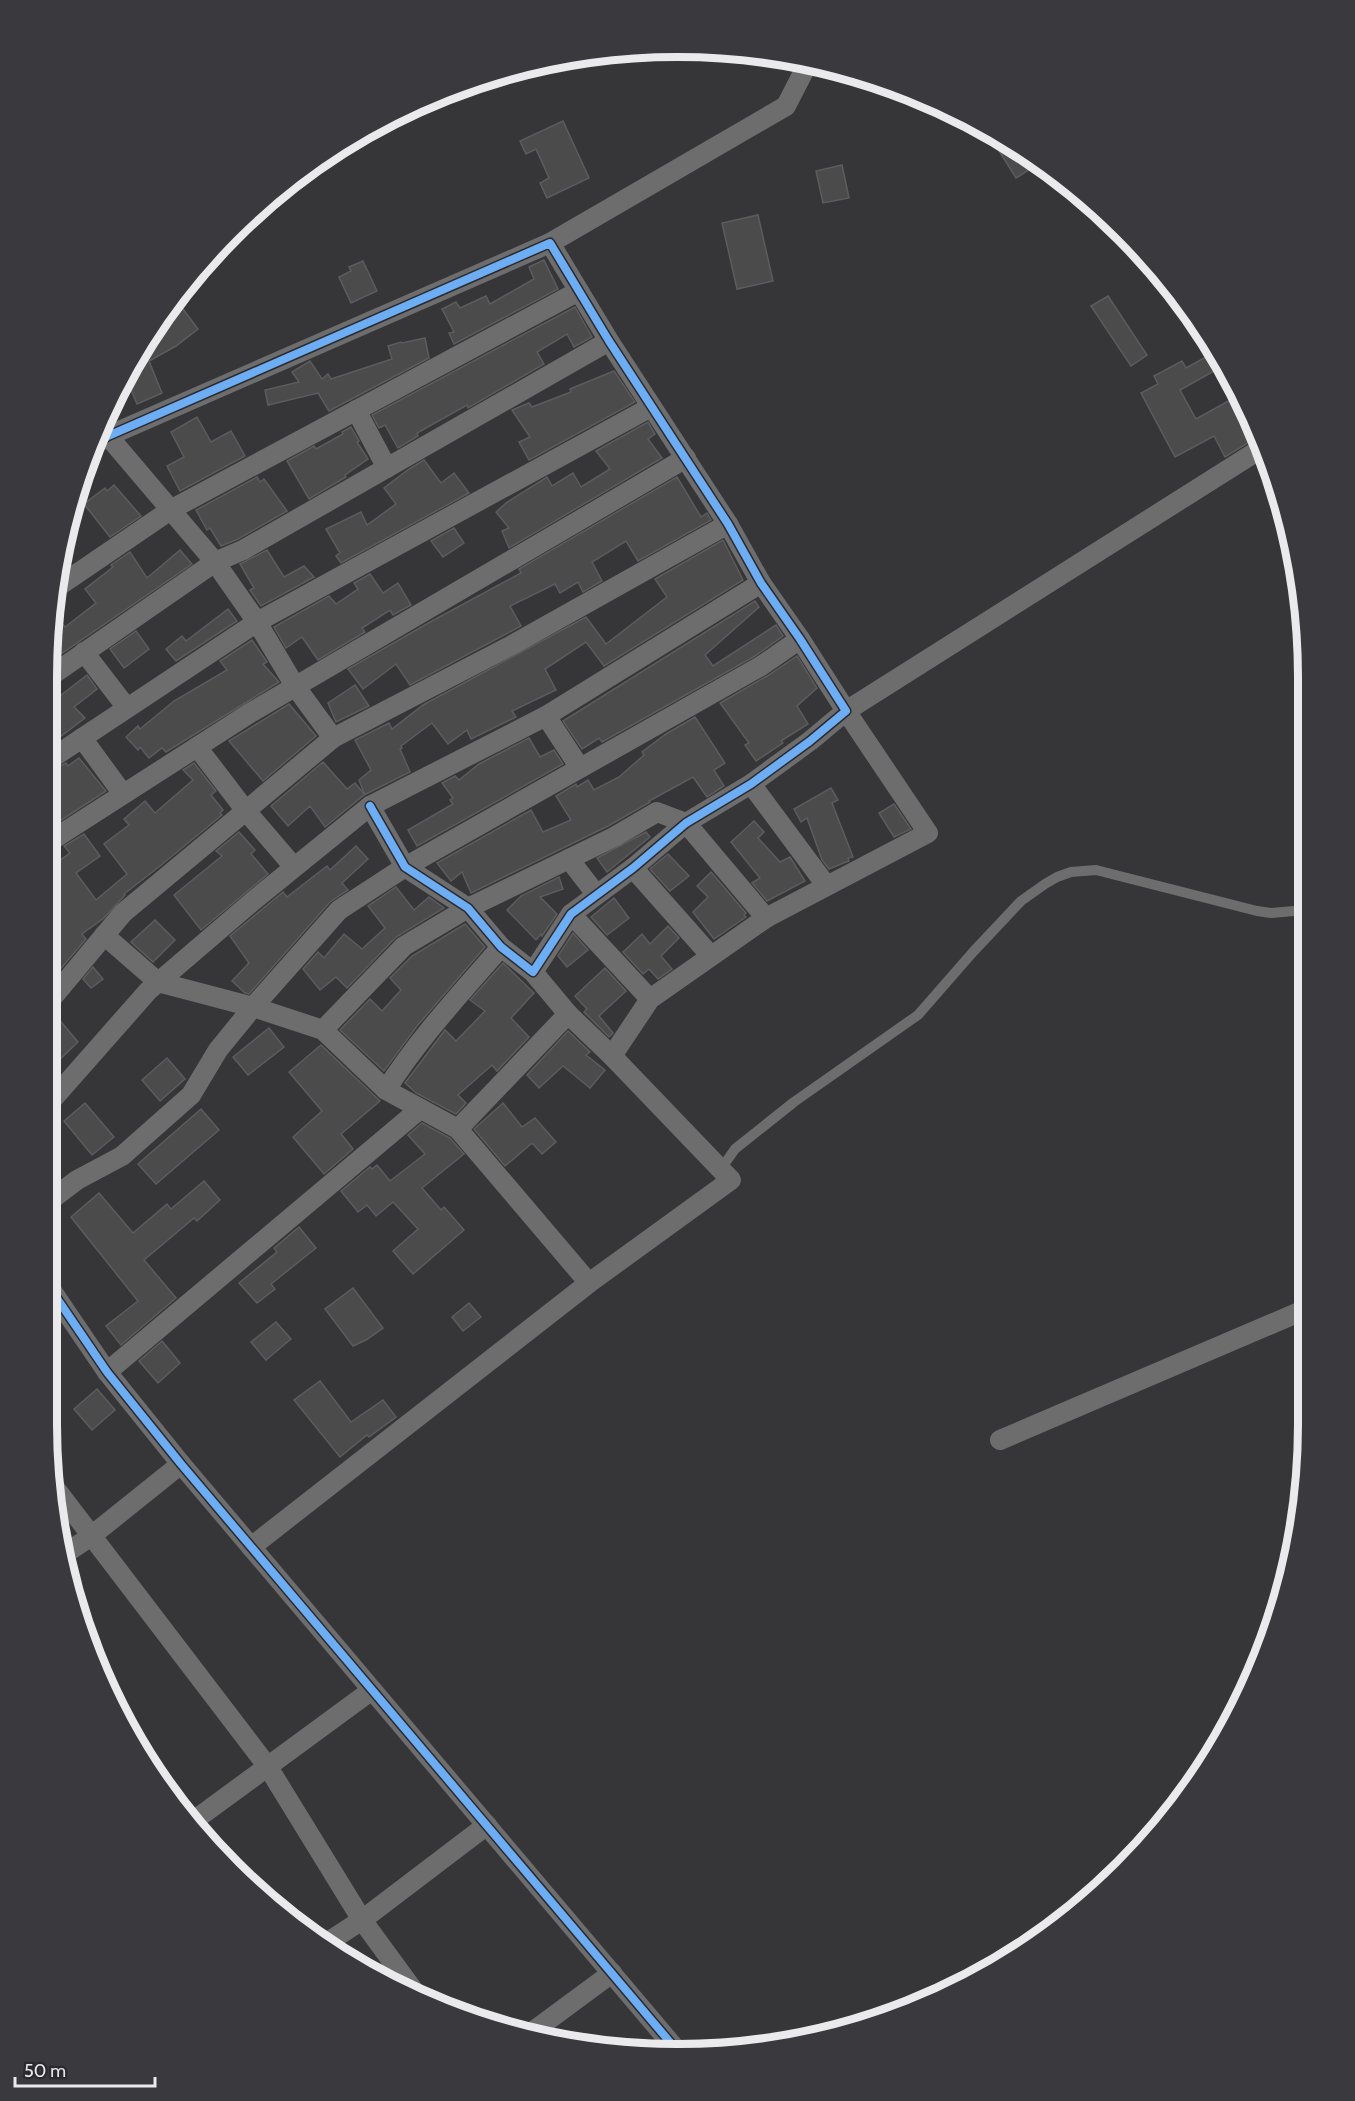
<svg xmlns="http://www.w3.org/2000/svg" width="1355" height="2101" font-family="Cabin,sans-serif">
  <rect width="100%" height="100%" fill="#363638"/>
  <g fill="#4b4b4c" stroke="#5c5c5e" stroke-width="1.5">
    <path d="M563,121L589,178L547,198L540,183L549,178L536,149L526,154L520,141Z"/>
    <path d="M984,127L993,131L1038,164L1016,178Z"/>
    <path d="M842,165L849,198L823,203L816,171Z"/>
    <path d="M758,215L773,281L737,289L722,223Z"/>
    <path d="M544,260L558,289L454,344L449,333L454,332L442,309L456,302L460,308L486,296L490,304L534,279L529,267Z"/>
    <path d="M363,261L377,291L351,303L339,277L351,271L349,267Z"/>
    <path d="M1108,296L1147,355L1131,366L1091,306Z"/>
    <path d="M180,305L198,329L176,346L149,361L162,393L137,404L126,377L168,314Z"/>
    <path d="M575,307L592,337L574,347L567,334L537,352L544,364L468,408L467,405L417,433L418,436L398,448L385,425L379,428L372,415Z"/>
    <path d="M425,338L429,358L329,411L318,393L268,405L265,390L299,382L292,372L310,361L322,379L328,374L331,379L392,359L388,346L401,342L402,343Z"/>
    <path d="M1215,352L1223,366L1180,390L1196,419L1241,394L1250,416L1245,419L1256,438L1225,457L1214,436L1175,457L1141,393L1158,384L1154,376L1182,361L1186,368Z"/>
    <path d="M614,371L635,402L529,460L519,442L530,437L512,410L529,403L532,407L571,392L570,389Z"/>
    <path d="M197,417L211,442L231,431L245,456L180,491L167,466L184,457L171,432Z"/>
    <path d="M648,422L655,434L648,439L662,458L509,548L502,531L509,528L496,512L506,503L547,477L552,486L573,473L581,487L610,469L596,451Z"/>
    <path d="M351,427L359,441L357,442L368,459L345,475L346,477L309,499L287,461L314,446L316,449L343,434L342,432Z"/>
    <path d="M424,460L441,483L454,473L469,493L341,563L336,556L340,553L326,529L361,512L367,525L396,504L384,488L409,469Z"/>
    <path d="M257,477L260,482L264,479L287,511L238,539L221,546L210,528L207,530L196,510Z"/>
    <path d="M677,477L701,517L707,513L711,520L638,561L626,541L592,562L602,581L583,592L578,582L560,593L555,584L510,606L521,626L410,685L396,664L363,689L348,669L432,621L521,573L519,569Z"/>
    <path d="M114,485L141,516L110,537L84,504L105,488L107,491Z"/>
    <path d="M454,528L464,543L443,557L431,541Z"/>
    <path d="M723,540L743,580L604,666L586,642L545,669L556,690L512,711L516,717L471,739L467,730L448,744L432,723L401,746L402,748L400,749L410,772L364,795L325,827L310,806L288,826L271,806L323,762L347,789L355,783L365,795L359,780L371,770L355,740L389,723L392,729L423,705L586,617L606,644L667,597L655,579Z"/>
    <path d="M180,550L192,564L52,660V612L65,627L96,603L85,589L113,567L111,565L130,552L147,578Z"/>
    <path d="M267,550L284,577L304,566L314,577L261,606L250,590L254,588L240,564Z"/>
    <path d="M370,574L383,593L398,583L411,605L393,615L390,610L362,628L365,632L318,660L302,637L286,648L274,627L329,596L336,604L358,589L354,583Z"/>
    <path d="M755,601L759,607L705,655L713,666L776,625L783,636L755,656L602,742L599,738L582,749L563,721Z"/>
    <path d="M228,609L237,621L176,661L166,649L182,636L186,641Z"/>
    <path d="M136,631L149,649L124,668L110,649Z"/>
    <path d="M252,640L267,662L263,664L279,682L166,752L162,748L149,758L140,747L138,750L126,737L138,726L140,729L174,701L227,670L220,661Z"/>
    <path d="M797,656L817,688L797,706L808,724L781,741L783,743L756,761L745,745L749,743L720,703L767,676Z"/>
    <path d="M87,675L97,689L74,707L85,718L52,743V702Z"/>
    <path d="M355,685L369,706L336,722L328,703Z"/>
    <path d="M289,704L316,736L263,781L229,741Z"/>
    <path d="M695,717L725,763L714,770L724,786L707,797L693,777L649,801L650,802L608,826L471,893L462,872L451,881L437,863L531,810L543,832L571,820L556,796L576,784L577,787L588,780L594,790L619,777L644,755L642,752L666,734Z"/>
    <path d="M529,738L540,757L554,750L563,764L417,846L408,830L453,804L450,800L453,798L442,783L455,776L459,780L479,764Z"/>
    <path d="M79,758L106,791L52,826V770L66,763L68,766Z"/>
    <path d="M194,763L216,791L211,795L223,810L220,813L222,815L160,866L124,894L125,895L104,918L82,934L86,939L52,979V866L70,853L64,846L84,834L100,856L76,873L96,900L127,874L104,844L129,825L124,819L145,801L155,813L193,780L183,770Z"/>
    <path d="M831,788L838,800L832,803L853,857L848,858L849,861L846,862L829,869L822,860L807,818L801,822L794,809Z"/>
    <path d="M894,804L911,829L894,837L879,813Z"/>
    <path d="M754,821L764,832L758,838L780,862L790,857L805,881L767,901L752,883L760,878L731,842Z"/>
    <path d="M239,832L255,850L251,854L268,874L201,930L174,895L222,856L216,851Z"/>
    <path d="M646,832L650,837L607,872L597,858Z"/>
    <path d="M356,846L368,859L342,883L348,890L330,902L249,994L245,993L232,981L249,963L230,936L283,892L287,897L327,866L330,870Z"/>
    <path d="M668,854L689,876L670,891L650,869Z"/>
    <path d="M711,872L746,913L744,915L746,917L714,939L693,912L708,897L697,886Z"/>
    <path d="M559,877L563,889L540,897L557,914L542,936L541,934L536,940L507,910L521,896Z"/>
    <path d="M396,887L414,910L429,897L444,908L396,937L347,988L336,977L320,990L303,969L318,952L324,958L344,934L362,949L385,928L368,906Z"/>
    <path d="M614,898L629,918L607,935L591,917Z"/>
    <path d="M155,920L175,940L153,962L131,942Z"/>
    <path d="M465,924L485,947L417,1026L384,1071L340,1030L370,999L382,1011L401,990L390,978L412,956Z"/>
    <path d="M668,926L679,938L661,956L672,969L658,979L649,969L643,974L623,952L642,934L650,944Z"/>
    <path d="M573,933L588,950L567,967L558,956Z"/>
    <path d="M503,963L534,993L511,1018L529,1037L497,1071L492,1065L458,1095L466,1103L456,1114L416,1093L405,1083L445,1030L456,1041L485,1011L470,1000Z"/>
    <path d="M93,967L103,979L91,988L83,979Z"/>
    <path d="M605,968L626,991L599,1016L613,1033L609,1037L584,1012L587,1009L575,996Z"/>
    <path d="M52,1011L78,1042L52,1067Z"/>
    <path d="M269,1028L284,1047L248,1075L233,1057Z"/>
    <path d="M568,1031L590,1052L586,1055L605,1070L590,1088L563,1066L539,1088L527,1075Z"/>
    <path d="M321,1045L380,1101L341,1134L353,1149L324,1174L293,1137L322,1111L289,1072Z"/>
    <path d="M167,1058L185,1079L160,1101L142,1080Z"/>
    <path d="M85,1103L114,1137L92,1155L64,1121Z"/>
    <path d="M503,1103L522,1127L535,1118L556,1142L542,1154L533,1144H531L505,1166L474,1129Z"/>
    <path d="M201,1109L219,1130L156,1184L138,1164Z"/>
    <path d="M422,1123L450,1138L464,1154L422,1188L441,1210L444,1207L464,1230L413,1274L393,1251L418,1229L393,1202L376,1216L367,1205L358,1212L341,1191L370,1167L372,1169L377,1165L390,1181L425,1154L408,1135Z"/>
    <path d="M204,1181L220,1200L197,1221L194,1218L144,1260L176,1298L121,1345L106,1326L138,1301L71,1217L99,1193L133,1233L167,1204L171,1209Z"/>
    <path d="M299,1227L316,1248L271,1284L275,1289L257,1303L239,1283L277,1252L274,1248Z"/>
    <path d="M353,1288L383,1328L366,1340L353,1346L325,1309Z"/>
    <path d="M469,1303L481,1317L463,1331L452,1317Z"/>
    <path d="M276,1322L291,1339L266,1360L251,1342Z"/>
    <path d="M162,1341L180,1363L158,1383L139,1361Z"/>
    <path d="M320,1381L351,1422L383,1400L396,1417L369,1437L367,1435L340,1457L294,1400Z"/>
    <path d="M97,1389L115,1410L92,1430L74,1409Z"/>
  </g>
  <g fill="none" stroke-linecap="round" stroke-linejoin="round">
    <g stroke="#6d6d6e" stroke-width="10">
      <path d="M1151,264L1169,290L1188,310"/>
      <path d="M721,1169L735,1149L794,1102L918,1015L973,952L1021,901L1045,884L1057,877L1071,872L1096,870L1257,911L1271,913L1306,910"/>
    </g>
    <g stroke="#6d6d6e" stroke-width="20">
      <path d="M550,243L786,106L808,63"/>
      <path d="M356,410L387,468"/>
      <path d="M98,432L108,436L215,562L257,622L295,686L333,738"/>
      <path d="M92,446L108,436L550,243L609,341L728,524L761,583L800,639L846,711L810,741L751,784L686,823L633,868L571,914L533,972L501,947L468,908L405,867L370,806"/>
      <path d="M53,590L172,509L579,291"/>
      <path d="M84,652L127,708"/>
      <path d="M52,675L215,562L243,550L609,341"/>
      <path d="M546,716L580,768"/>
      <path d="M82,738L123,794"/>
      <path d="M197,747L246,811L294,867"/>
      <path d="M52,758L257,622L651,407"/>
      <path d="M751,784L826,885"/>
      <path d="M52,840L250,713L686,458"/>
      <path d="M569,859L596,894"/>
      <path d="M633,868L711,956"/>
      <path d="M571,914L650,999"/>
      <path d="M104,935L158,982L253,1007L323,1030L386,1090"/>
      <path d="M501,947C461,993 419,1038 386,1090L458,1129L568,1014L533,972"/>
      <path d="M52,998L123,913L333,738L512,645L728,524"/>
      <path d="M323,1030L404,946L468,908L614,837L657,812L686,823L766,918"/>
      <path d="M612,1056L650,999L766,918L928,833L846,711L1262,448"/>
      <path d="M52,1100L148,991L253,901L370,806L546,716L761,583"/>
      <path d="M458,1129L589,1283"/>
      <path d="M52,1199L77,1180L122,1156L191,1095L218,1050L253,1007L339,910L405,867L761,666L800,639"/>
      <path d="M52,1291L107,1372L181,1464L680,2054"/>
      <path d="M107,1372L420,1109"/>
      <path d="M1000,1440L1304,1310"/>
      <path d="M52,1484L268,1767L362,1920L419,1998"/>
      <path d="M251,1547L589,1283L731,1180L612,1056L568,1014"/>
      <path d="M63,1555L90,1537L181,1464"/>
      <path d="M192,1822L372,1690"/>
      <path d="M325,1944L362,1920L487,1825"/>
      <path d="M528,2035L612,1973"/>
    </g>
    <g stroke="#2b2a2f" stroke-width="11">
      <g id="cycleway">
        <path d="M92,446L108,436L550,243L609,341L728,524L761,583L800,639L846,711L810,741L751,784L686,823L633,868L571,914L533,972L501,947L468,908L405,867L370,806"/>
        <path d="M52,1291L107,1372L181,1464L680,2054"/>
      </g>
    </g>
    <use href="#cycleway" stroke="#6dadf4" stroke-width="8"/>
  </g>
  <path d="M0 0H1355V2101H0ZM677 57H678A620 620 0 0 1 1298 677V1424A620 620 0 0 1 678 2044H677A620 620 0 0 1 57 1424V677A620 620 0 0 1 677 57Z" fill="#3a393e" fill-rule="evenodd"/>
  <path fill="none" stroke="#eaeaed" stroke-width="8" d="M677 57H678A620 620 0 0 1 1298 677V1424A620 620 0 0 1 678 2044H677A620 620 0 0 1 57 1424V677A620 620 0 0 1 677 57Z"/>
  <path d="M15 2077v9h140v-9" fill="none" stroke="#eaeaed" stroke-width="3"/>
  <text x="24" y="2077" font-size="18" fill="#eaeaed" stroke="#2b2a2f" stroke-width="4.5" paint-order="stroke">50 m</text>
</svg>
